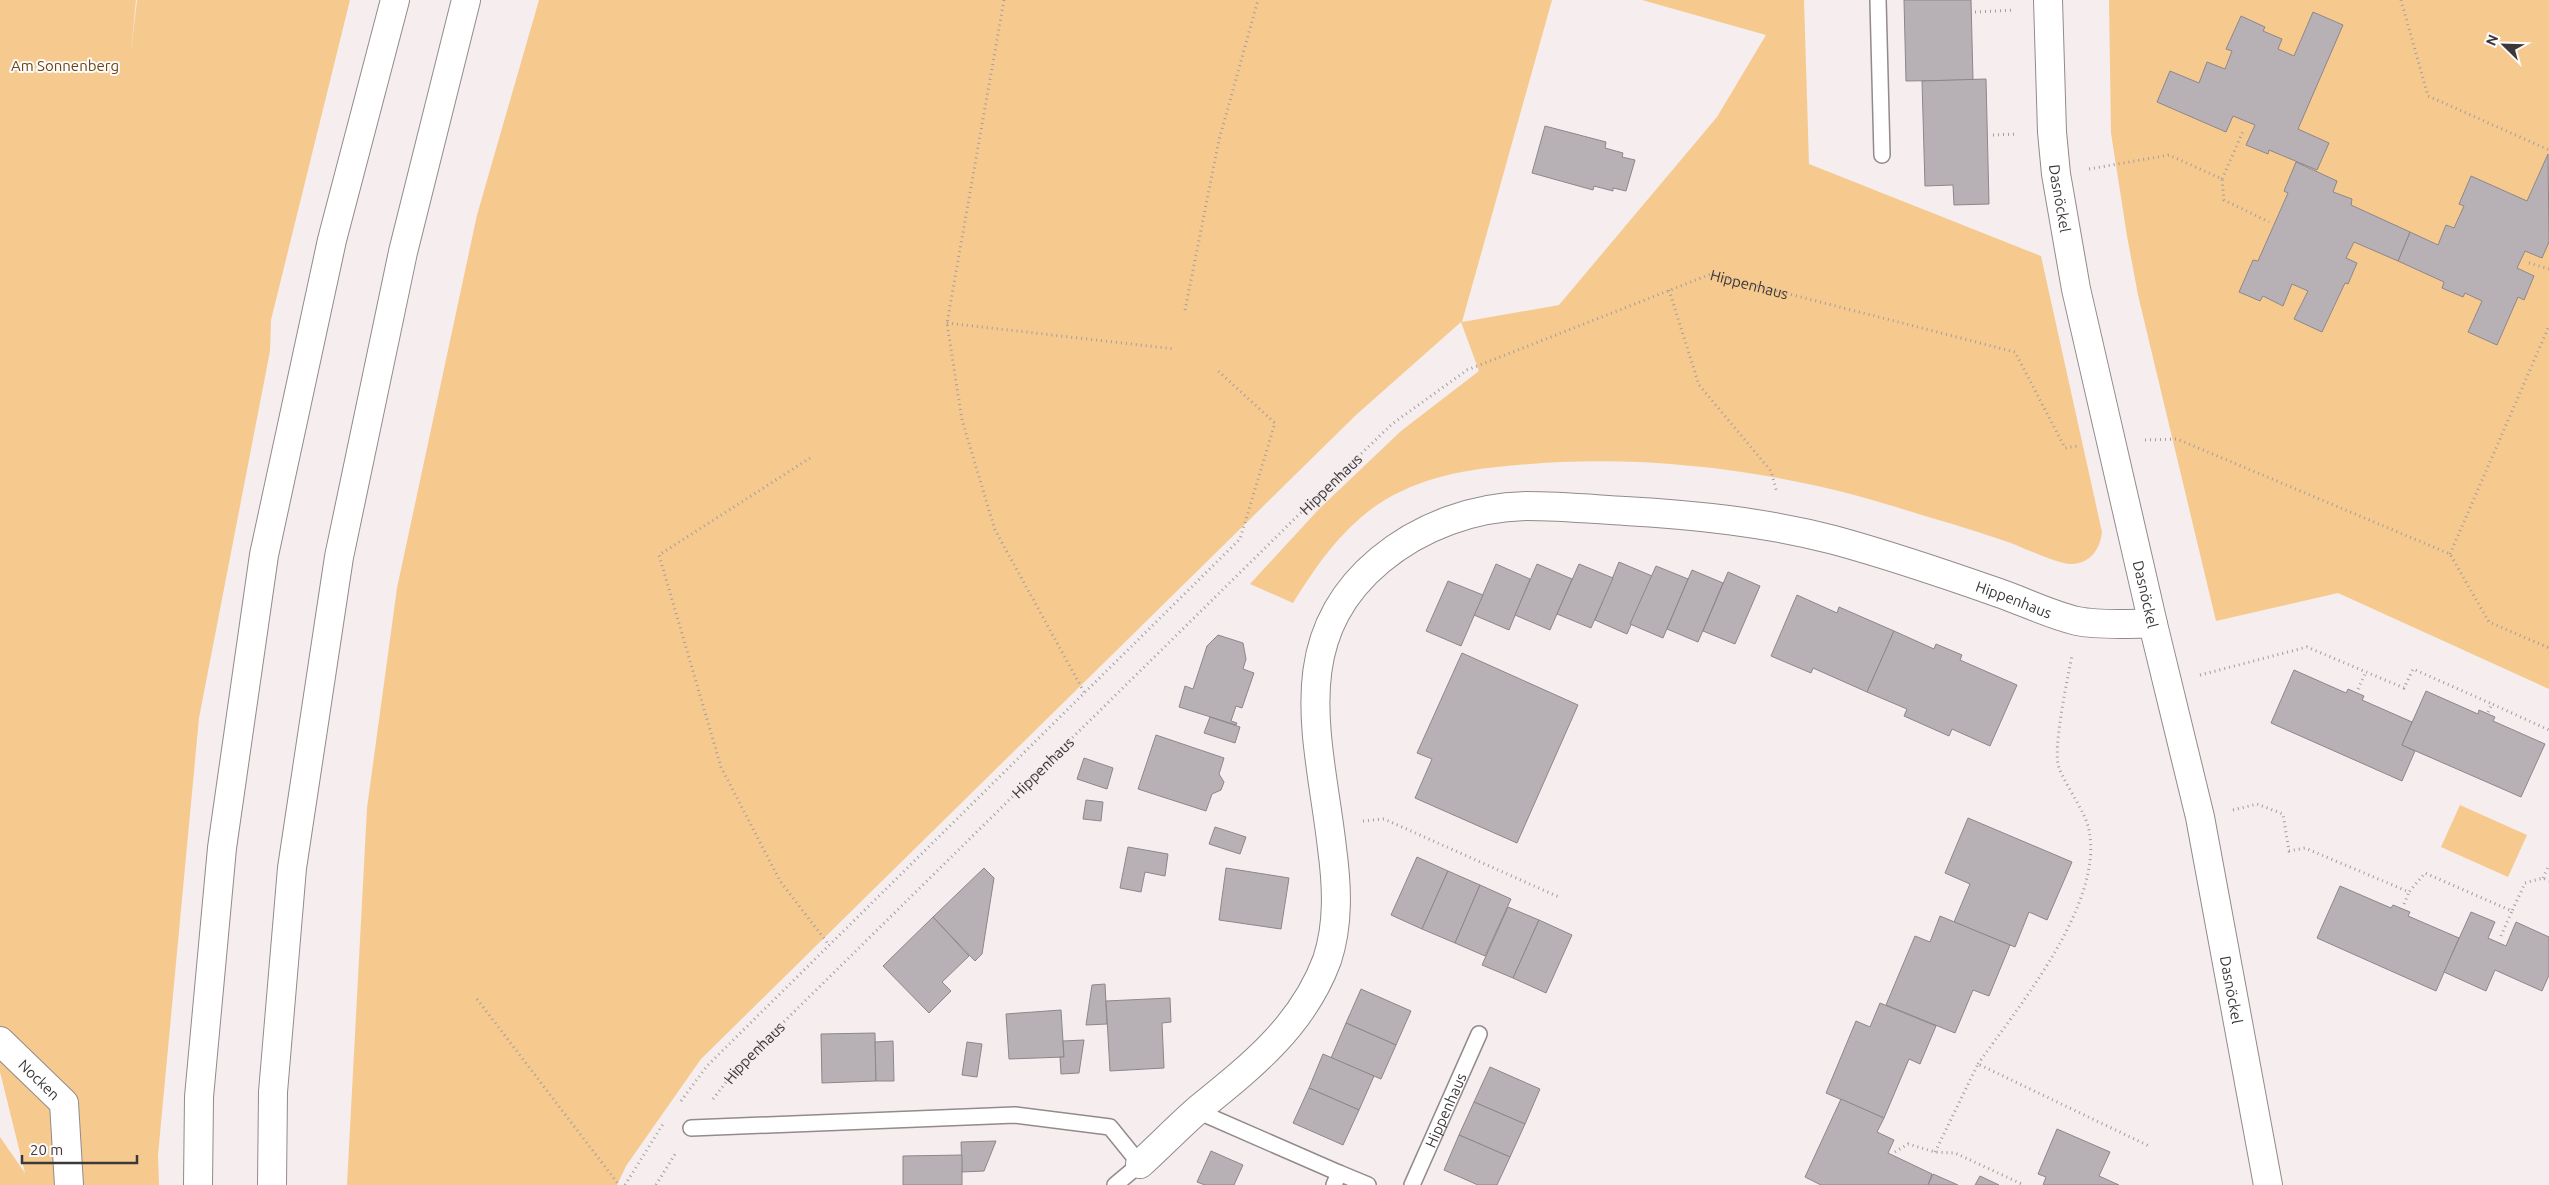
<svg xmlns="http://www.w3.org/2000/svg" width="2549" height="1185" font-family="Ubuntu,sans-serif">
  <rect width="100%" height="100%" fill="#f5edee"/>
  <g fill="#f6ca8f">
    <path d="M0,0H136L131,51L137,0H350L271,320L270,351L199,718L158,1155L159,1185H0V1137L25,1173L0,1072Z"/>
    <path d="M539,0H1552L1462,322L1559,305L1717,117L1766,35L1642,0H1804L1809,164L2041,256L2102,532C2100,549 2091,563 2072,564C2060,565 2022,547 2008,542C1971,529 1934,519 1896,507C1776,470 1644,453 1518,465C1468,469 1421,476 1377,505C1341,530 1316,566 1293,603L1250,584L1319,509L1401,431L1479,371L1461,322L1356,415L701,1059L626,1166L617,1185H347L367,808L397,588L477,215Z"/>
    <path d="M2109,0H2549V689L2338,593L2216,621L2138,295L2127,236L2111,133Z"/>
    <path d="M2460,805L2527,835L2508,877L2441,847Z"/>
  </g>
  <g fill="#b7b1b5" stroke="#8c878b">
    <path d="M1904,0H1971L1973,80L1906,81Z"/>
    <path d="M2313,12L2343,25L2298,129L2329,143L2317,170L2269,150L2268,154L2246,145L2255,125L2233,116L2226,132L2157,102L2170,71L2199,83L2207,62L2225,69L2232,51L2226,49L2241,16L2265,27L2263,31L2282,39L2278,49L2294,56Z"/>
    <path d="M1986,79L1989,204L1954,205L1953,185L1925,186L1922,81Z"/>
    <path d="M1545,126L1606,142L1605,148L1623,153L1622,157L1635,160L1626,191L1613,188V191L1594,186L1593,190L1532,173Z"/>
    <path d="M2548,154L2549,242L2542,258L2525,251L2517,268L2534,276L2524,300L2518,297L2497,345L2468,332L2482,301L2465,293L2463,297L2442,288L2444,282L2398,261L2410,232L2438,245L2446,225L2454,228L2464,206L2459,204L2471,176L2527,201Z"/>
    <path d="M2296,162L2337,181L2333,192L2352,199L2351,205L2410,232L2398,261L2354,242L2346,258L2357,263L2348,284L2345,283L2322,332L2294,319L2308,291L2292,284L2283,306L2263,296L2260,301L2239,292L2253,260L2258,261L2288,193L2284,191Z"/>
    <path d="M1619,562L1652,576L1627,634L1595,620Z"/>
    <path d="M1496,564L1530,579L1509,630L1474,615Z"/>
    <path d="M1537,564L1572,579L1550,630L1515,615Z"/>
    <path d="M1579,564L1613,578L1591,628L1557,614Z"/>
    <path d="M1656,566L1688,579L1663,638L1630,624Z"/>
    <path d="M1692,570L1723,583L1698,642L1667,629Z"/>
    <path d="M1728,572L1760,586L1735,644L1703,631Z"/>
    <path d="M1448,581L1483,595L1461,646L1426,631Z"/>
    <path d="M1797,595L1837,613L1839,607L1894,631L1867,692L1813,668L1811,673L1771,656Z"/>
    <path d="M1894,631L1934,649L1936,644L1962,655L1960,660L2017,685L1990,746L1952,729L1949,736L1904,716L1907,709L1867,692Z"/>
    <path d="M1218,635L1243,643L1246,659L1243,669L1254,673L1242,708L1236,706L1231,721L1237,723L1236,725L1179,707L1185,686L1193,689L1207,646Z"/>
    <path d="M1462,653L1578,705L1517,843L1415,798L1432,759L1417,753Z"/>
    <path d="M2294,670L2346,693L2348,689L2364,696L2362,700L2412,722L2402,745L2415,751L2402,781L2271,723Z"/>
    <path d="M2426,691L2478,714L2479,710L2495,717L2493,721L2545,744L2521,797L2402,745Z"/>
    <path d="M1210,717L1240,727L1235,743L1204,733Z"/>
    <path d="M1156,735L1224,758L1219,774L1224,782L1221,790L1212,794L1206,811L1138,789Z"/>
    <path d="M1084,758L1113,768L1107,789L1077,779Z"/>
    <path d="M1086,800L1103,802L1101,821L1083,819Z"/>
    <path d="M1968,818L2072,862L2047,920L2029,912L2015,947L1954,922L1970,884L1945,873Z"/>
    <path d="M1215,827L1246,837L1240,854L1209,844Z"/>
    <path d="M1128,847L1168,854L1165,876L1145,872L1141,892L1120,888Z"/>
    <path d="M1417,857L1448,871L1422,929L1391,915Z"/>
    <path d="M984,868L994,878L982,954L975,961L933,917Z"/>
    <path d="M1226,868L1289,878L1281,929L1219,920Z"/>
    <path d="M1448,871L1480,885L1455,943L1422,929Z"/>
    <path d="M1480,885L1511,899L1485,956L1455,943Z"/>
    <path d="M2340,886L2391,908L2393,905L2410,912L2408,916L2459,938L2436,991L2317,938Z"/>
    <path d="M1508,907L1539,920L1513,978L1482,965Z"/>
    <path d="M2471,912L2495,922L2488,938L2506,946L2516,922L2549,937V975L2542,991L2495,970L2486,991L2444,972Z"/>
    <path d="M1940,916L2010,945L1989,996L1973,990L1955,1033L1886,1005L1915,936L1930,942Z"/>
    <path d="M933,917L969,956L942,982L951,991L929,1013L883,966Z"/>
    <path d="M1539,920L1572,935L1546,993L1513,978Z"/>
    <path d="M1105,984L1107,1024L1086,1025L1092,985Z"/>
    <path d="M1361,989L1411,1011L1396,1045L1346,1023Z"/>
    <path d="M1170,998L1171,1022L1162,1023L1164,1068L1110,1071L1106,1001Z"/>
    <path d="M1880,1003L1936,1026L1920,1064L1909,1059L1884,1118L1826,1093L1856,1021L1870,1027Z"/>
    <path d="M1061,1010L1064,1057L1009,1059L1006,1014Z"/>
    <path d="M1346,1023L1396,1045L1381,1079L1331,1058Z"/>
    <path d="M875,1033L876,1081L822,1083L821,1034Z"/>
    <path d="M1084,1040L1079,1073L1061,1074L1060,1057H1064L1063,1041Z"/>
    <path d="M893,1041L894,1081H876L875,1042Z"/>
    <path d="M967,1042L982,1044L977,1077L962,1075Z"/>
    <path d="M1323,1054L1374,1076L1359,1110L1309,1088Z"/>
    <path d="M1490,1067L1540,1089L1525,1124L1474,1102Z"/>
    <path d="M1309,1088L1359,1110L1343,1145L1293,1123Z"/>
    <path d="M1841,1099L1884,1118L1877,1132L1894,1140L1888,1153L1932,1174L1928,1185H1821L1805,1177Z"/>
    <path d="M1474,1102L1525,1124L1510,1157L1459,1135Z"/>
    <path d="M2057,1129L2110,1152L2099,1176L2119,1185H2043L2046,1177L2038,1174Z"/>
    <path d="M1459,1135L1510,1157L1497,1185H1478L1444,1170Z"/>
    <path d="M996,1141L984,1171L962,1172L961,1142Z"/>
    <path d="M1211,1151L1243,1165L1234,1185H1205L1197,1182Z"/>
    <path d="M962,1155V1185H903V1156Z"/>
    <path d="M1933,1174L1958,1185H1928Z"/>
    <path d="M1980,1176L1999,1185H1975Z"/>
  </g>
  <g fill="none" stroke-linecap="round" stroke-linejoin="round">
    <g stroke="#928a8b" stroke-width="18">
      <g id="service">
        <path d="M1878,0L1882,155"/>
        <path d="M1197,1111L1339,1173"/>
        <path d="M691,1128L1015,1115L1110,1127L1140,1164L1115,1185"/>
        <path d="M1334,1185L1339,1173L1368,1185"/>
        <path id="s2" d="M1412,1185L1479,1034"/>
      </g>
    </g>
    <g stroke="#928a8b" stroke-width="30">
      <g id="minor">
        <path id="s3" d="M2048,0L2052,132L2056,174L2076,289L2153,624L2200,817L2268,1185"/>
        <path id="s4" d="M0,1041L64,1103L69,1185"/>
        <path id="s5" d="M1140,1164C1161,1145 1180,1125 1201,1107C1253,1065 1303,1025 1327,960C1339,924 1337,885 1332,848C1320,742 1284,640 1380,560C1421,526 1474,507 1526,506C1559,506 1592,509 1625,511C1695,515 1765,522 1834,540C1889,555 1945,574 1999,593C2025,602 2051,615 2077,621C2101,626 2129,623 2153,624"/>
      </g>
    </g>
    <g stroke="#928a8b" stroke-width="30">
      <g id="motorway">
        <path d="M198,1185L199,1097L222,848L264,555L332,240L395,0"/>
        <path d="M272,1185L273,1092L292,868L339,557L403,252L466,0"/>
      </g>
    </g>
    <g stroke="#a39d9e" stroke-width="3" stroke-dasharray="1 4" stroke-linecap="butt">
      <path d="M1004,0L947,323L962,420L995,530L1084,692"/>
      <path d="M2401,0L2428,96L2549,150"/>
      <path d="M1975,12L2015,10"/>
      <path d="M1993,135L2018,134"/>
      <path d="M2089,169L2169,155L2222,179L2224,200L2269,222"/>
      <path d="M2222,179L2244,129"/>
      <path d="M2529,263L2549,269"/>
      <path d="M1669,290L1699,385L1771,471L1777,493"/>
      <path d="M1185,310L1219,140L1258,0"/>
      <path d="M947,323L1175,349"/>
      <path d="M2145,440L2177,439L2450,554L2489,622L2549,648"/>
      <path d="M810,458L659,555L721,767L780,881L829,945"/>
      <path d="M2450,554L2549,326"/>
      <path d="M2200,675L2307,647L2404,688L2413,669L2492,704"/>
      <path d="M2358,689L2366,672"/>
      <path d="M2488,712L2492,704L2549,730"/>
      <path d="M2233,810L2257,804L2283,814L2289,851L2305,848L2409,892L2425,873L2512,911L2525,883L2543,878L2549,881"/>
      <path d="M1363,821L1384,819L1561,898"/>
      <path d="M2543,878L2549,865"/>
      <path d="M2404,904L2409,892"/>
      <path d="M2501,936L2512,911"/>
      <path d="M477,999L619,1185"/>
      <path d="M1978,1064C2018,1007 2104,904 2089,830C2086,813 2066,786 2059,768C2052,750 2068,677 2072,655"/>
      <path id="s1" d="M713,1099L737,1068L1331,483L1392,424L1467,370L1711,274L2015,352L2065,448L2077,446"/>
      <path d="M681,1101L707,1066L1240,539L1275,423L1217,370"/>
      <path d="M1895,1152L1908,1144L1935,1152L1955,1153L2024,1185"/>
      <path d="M1935,1152L1978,1064L2151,1147"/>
      <path d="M625,1185L663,1124"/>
      <path d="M656,1185L677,1151"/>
    </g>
    <use href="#service" stroke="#fff" stroke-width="15"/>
    <use href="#minor" stroke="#fff" stroke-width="28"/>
    <use href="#motorway" stroke="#fff" stroke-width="28"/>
  </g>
  <g text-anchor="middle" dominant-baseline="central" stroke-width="4" stroke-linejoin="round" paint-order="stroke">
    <g font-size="15" fill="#694712" stroke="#fffbfc">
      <text x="65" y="65">Am Sonnenberg</text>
    </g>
    <g font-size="15" fill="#3c3839" stroke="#fffbfc">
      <text stroke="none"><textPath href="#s3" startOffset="199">Dasnöckel</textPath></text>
      <text stroke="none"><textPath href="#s1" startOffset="1352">Hippenhaus</textPath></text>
      <text stroke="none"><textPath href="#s1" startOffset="872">Hippenhaus</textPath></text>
      <text stroke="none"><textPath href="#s3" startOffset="604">Dasnöckel</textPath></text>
      <text stroke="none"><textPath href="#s5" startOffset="1360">Hippenhaus</textPath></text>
      <text stroke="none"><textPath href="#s1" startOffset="468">Hippenhaus</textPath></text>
      <text stroke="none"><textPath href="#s3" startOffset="1009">Dasnöckel</textPath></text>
      <text stroke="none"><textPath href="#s1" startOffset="62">Hippenhaus</textPath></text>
      <text stroke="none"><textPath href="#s4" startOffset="55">Nocken</textPath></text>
      <text stroke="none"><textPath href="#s2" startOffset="82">Hippenhaus</textPath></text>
    </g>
  </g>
  <g transform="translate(2504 45) rotate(293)" stroke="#fffbfc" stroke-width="4" paint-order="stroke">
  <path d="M0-4L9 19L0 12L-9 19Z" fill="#3c3839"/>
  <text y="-8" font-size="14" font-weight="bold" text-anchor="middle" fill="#3c3839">N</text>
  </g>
  <path d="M22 1155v8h115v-8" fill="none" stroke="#3c3839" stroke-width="2.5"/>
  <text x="30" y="1155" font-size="15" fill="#3c3839" stroke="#fffbfc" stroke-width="4" paint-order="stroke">20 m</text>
</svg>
